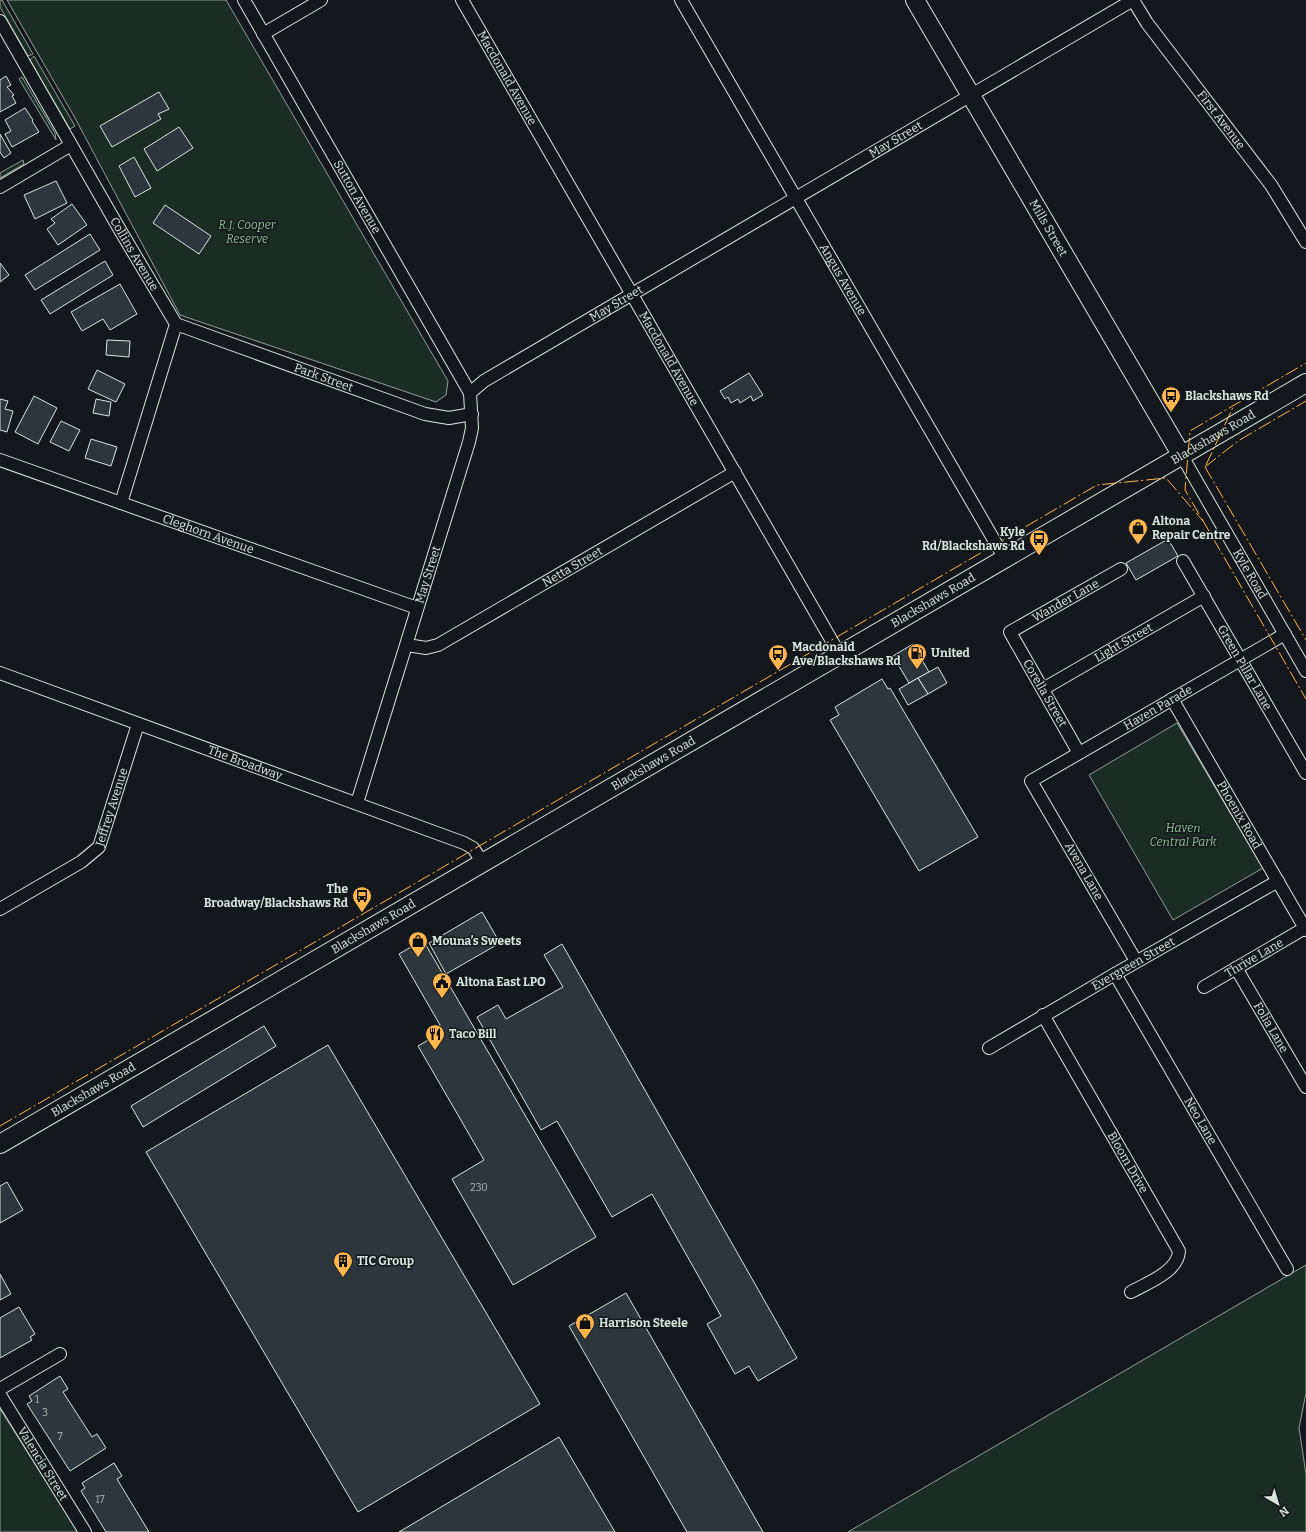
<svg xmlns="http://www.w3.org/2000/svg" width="1306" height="1532" font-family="Bitter,serif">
  <rect width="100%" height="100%" fill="#14181c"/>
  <g fill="#1a2d24" stroke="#939e99">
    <path d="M0,0H2L33,54L28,56L0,7Z"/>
    <path d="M7,0H226L448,381L446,395L436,402L180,315L75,118Z"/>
    <path d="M34,56L75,126L70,129L30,60Z"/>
    <path d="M22,77L55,133L56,140L19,79Z"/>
    <path d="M23,160L24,164L0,178V173Z"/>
    <path d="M1177,723L1263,868L1173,920L1089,775Z"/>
    <path d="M1306,1265V1393L1299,1428L1306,1474V1532H848Z"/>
    <path d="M0,1409L2,1412L78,1532H0Z"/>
  </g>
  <g fill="#2c363c" stroke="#d8e6dc">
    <path d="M6,76L11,85L7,87L14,95L12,96L16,103L0,112V80Z"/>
    <path d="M159,92L169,109L158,114L161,119L112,147L100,126Z"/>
    <path d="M25,108L33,120L32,121L39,132L12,147L5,134L11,131L5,120Z"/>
    <path d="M179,127L193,148L157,171L144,149Z"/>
    <path d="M0,134L11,153L4,158L0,152Z"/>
    <path d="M134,157L151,188L135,197L119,166Z"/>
    <path d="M56,181L67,203L35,219L24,195Z"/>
    <path d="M72,204L87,225L58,245L47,229L55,223L51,219Z"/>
    <path d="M165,205L211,236L199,254L153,223Z"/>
    <path d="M90,234L100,250L35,290L25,275Z"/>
    <path d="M105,261L113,275L50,314L41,300Z"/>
    <path d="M0,263L9,275L0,282Z"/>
    <path d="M120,284L137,314L110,330L103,319L82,331L71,312Z"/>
    <path d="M107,340L130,341L129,357L106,355Z"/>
    <path d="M97,370L125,384L116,402L88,389Z"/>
    <path d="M749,373L763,395L753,401L751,396L740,403L738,399L731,403L728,397L725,399L720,391Z"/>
    <path d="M34,396L57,408L38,444L15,432Z"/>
    <path d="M0,399L8,401L5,409L13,411L7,432L0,430Z"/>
    <path d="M96,399L111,402L109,416L93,413Z"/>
    <path d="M61,421L80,430L69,451L50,442Z"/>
    <path d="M91,439L117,447L111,466L85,458Z"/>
    <path d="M1168,539L1178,556L1136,580L1126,563Z"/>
    <path d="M913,644L929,672L909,683L893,656Z"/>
    <path d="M938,667L947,683L928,694L918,678Z"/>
    <path d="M918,678L928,694L908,705L899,689Z"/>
    <path d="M882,679L888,689L890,688L978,837L919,871L830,720L839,715L835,707Z"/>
    <path d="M482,912L500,943L446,974L429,943Z"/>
    <path d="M423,940L596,1237L513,1285L452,1179L484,1160L418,1046L435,1036L440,1025L399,954Z"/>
    <path d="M562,944L797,1358L758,1381L749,1366L735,1374L707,1324L721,1316L652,1194L612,1217L557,1121L541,1130L477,1017L498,1005L506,1019L563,987L544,955Z"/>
    <path d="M264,1026L276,1046L143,1127L131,1106Z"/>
    <path d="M328,1045L540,1404L358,1512L146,1152Z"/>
    <path d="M7,1182L23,1210L0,1223V1186Z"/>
    <path d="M0,1274L11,1294L0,1300Z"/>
    <path d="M626,1293L763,1532H687L569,1326Z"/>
    <path d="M19,1307L35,1334L30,1337L32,1340L0,1358V1318Z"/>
    <path d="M60,1376L68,1389L63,1392L92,1437L97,1434L106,1448L70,1471L27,1404L32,1401L29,1396Z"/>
    <path d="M559,1437L615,1532H399Z"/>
    <path d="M114,1463L122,1476L117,1479L149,1532H106L81,1491L85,1488L82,1483Z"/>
  </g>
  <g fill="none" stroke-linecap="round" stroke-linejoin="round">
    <g stroke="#d8e6dc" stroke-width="14">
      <g id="street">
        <path id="s1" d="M244,0L470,393"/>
        <path id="s2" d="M462,0L840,655"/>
        <path id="s3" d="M681,0L1005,559"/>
        <path id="s4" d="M1133,0L1147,23L1271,185L1306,242"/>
        <path id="s5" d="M0,21L120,230L176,324L121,503"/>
        <path d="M263,34L321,0"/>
        <path d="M0,187L71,145"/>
        <path id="s6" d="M176,324L425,414L449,418L472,414"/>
        <path id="s7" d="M1182,456L1306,671"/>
        <path id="s8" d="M0,460L417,608"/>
        <path id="s9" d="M1183,561L1306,773"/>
        <path id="s10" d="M407,645L426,648L438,645L735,472"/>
        <path id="s11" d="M0,673L464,843L473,848L483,863"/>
        <path id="s12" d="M1043,689L1204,596"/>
        <path id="s13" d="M1172,699L1306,930"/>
        <path id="s14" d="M1079,753L1010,632L1121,569"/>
        <path id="s15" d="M357,803L469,442L472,428L470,393L484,381L1133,0"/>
        <path id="s16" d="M0,909L81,862L99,847L138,724"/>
        <path id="s17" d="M1136,961L1031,781L1285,634"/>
        <path id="s18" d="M1236,968L1306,1087"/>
        <path id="s19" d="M1115,974L1287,1269"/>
        <path id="s20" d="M1204,987L1305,928"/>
        <path id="s21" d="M1043,1015L1179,1251C1178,1272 1147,1283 1131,1292"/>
        <path id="s22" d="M989,1048L1115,974L1278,881"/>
        <path d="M0,1389L60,1354"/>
        <path id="s23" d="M0,1395L85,1532"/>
      </g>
    </g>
    <g stroke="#d8e6dc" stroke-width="20">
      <g id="secondary">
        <path id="s24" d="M915,0L1182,456"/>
        <path id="s25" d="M0,1144L1306,383"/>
      </g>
    </g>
    <use href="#street" stroke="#14181c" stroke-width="12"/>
    <use href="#secondary" stroke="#14181c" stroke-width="18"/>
    <g stroke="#ffb74d" stroke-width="1" stroke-dasharray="14 3 2 3" stroke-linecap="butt">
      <path d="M1206,465L1234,405"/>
      <path d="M1205,467L1306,640"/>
      <path d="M1205,467L1238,441L1306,401"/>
      <path d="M1199,514L1185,490L1190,431L1306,363"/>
      <path d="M1202,519L1306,699"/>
      <path d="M0,1126L1097,485L1166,478L1203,521"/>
    </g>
  </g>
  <defs>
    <g id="bus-pin" transform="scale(1)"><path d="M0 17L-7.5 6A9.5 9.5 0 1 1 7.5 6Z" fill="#ffb74d" stroke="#14181c"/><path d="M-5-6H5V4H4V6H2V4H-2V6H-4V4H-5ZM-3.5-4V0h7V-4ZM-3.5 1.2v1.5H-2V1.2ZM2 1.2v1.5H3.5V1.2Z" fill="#111"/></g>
    <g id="shop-pin" transform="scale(1)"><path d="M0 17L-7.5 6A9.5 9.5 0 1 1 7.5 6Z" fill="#ffb74d" stroke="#14181c"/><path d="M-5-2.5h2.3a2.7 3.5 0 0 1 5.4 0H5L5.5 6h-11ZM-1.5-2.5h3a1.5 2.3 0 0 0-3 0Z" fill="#111"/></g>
    <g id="fuel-pin" transform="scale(1)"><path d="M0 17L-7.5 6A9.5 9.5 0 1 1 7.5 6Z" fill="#ffb74d" stroke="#14181c"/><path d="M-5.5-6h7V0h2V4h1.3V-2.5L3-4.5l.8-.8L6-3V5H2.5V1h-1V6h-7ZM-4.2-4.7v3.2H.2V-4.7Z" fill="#111"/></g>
    <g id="civic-pin" transform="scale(1)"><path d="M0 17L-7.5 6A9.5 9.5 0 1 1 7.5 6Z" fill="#ffb74d" stroke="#14181c"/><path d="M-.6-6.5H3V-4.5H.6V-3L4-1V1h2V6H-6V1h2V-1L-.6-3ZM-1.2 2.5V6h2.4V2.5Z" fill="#111"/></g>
    <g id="restaurant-pin" transform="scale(1)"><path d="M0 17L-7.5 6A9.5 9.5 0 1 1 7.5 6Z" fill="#ffb74d" stroke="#14181c"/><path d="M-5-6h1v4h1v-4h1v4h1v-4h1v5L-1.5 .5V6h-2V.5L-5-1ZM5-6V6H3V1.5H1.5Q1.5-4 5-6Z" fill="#111"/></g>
    <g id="building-pin" transform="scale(1)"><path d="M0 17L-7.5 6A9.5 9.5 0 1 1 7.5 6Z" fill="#ffb74d" stroke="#14181c"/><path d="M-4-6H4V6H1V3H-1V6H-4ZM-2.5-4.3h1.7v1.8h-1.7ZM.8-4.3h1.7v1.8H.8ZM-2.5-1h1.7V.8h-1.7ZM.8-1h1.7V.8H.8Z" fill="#111"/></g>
  </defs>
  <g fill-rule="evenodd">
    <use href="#bus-pin" x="1171" y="396"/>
    <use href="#shop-pin" x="1138" y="528"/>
    <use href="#bus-pin" x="1039" y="539"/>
    <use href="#fuel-pin" x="917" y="653"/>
    <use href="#bus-pin" x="778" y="654"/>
    <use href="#bus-pin" x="362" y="896"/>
    <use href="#shop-pin" x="418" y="941"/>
    <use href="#civic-pin" x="442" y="982"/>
    <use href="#restaurant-pin" x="435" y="1034"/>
    <use href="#building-pin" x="343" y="1261"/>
    <use href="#shop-pin" x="585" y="1323"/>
  </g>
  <g text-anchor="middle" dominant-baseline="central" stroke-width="3" stroke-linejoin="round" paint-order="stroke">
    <g font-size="10" fill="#adbab4">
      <text x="479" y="1188">230</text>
      <text x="37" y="1400">1</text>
      <text x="45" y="1413">3</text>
      <text x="60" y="1437">7</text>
      <text x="100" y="1500">17</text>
    </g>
    <g font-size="12" fill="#d8e6dc" stroke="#14181c">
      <text stroke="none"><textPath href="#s2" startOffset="90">Macdonald Avenue</textPath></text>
      <text stroke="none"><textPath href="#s4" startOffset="149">First Avenue</textPath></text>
      <text stroke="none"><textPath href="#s15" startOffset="923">May Street</textPath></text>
      <text stroke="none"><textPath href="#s1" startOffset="227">Sutton Avenue</textPath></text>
      <text stroke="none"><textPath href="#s24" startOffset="264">Mills Street</textPath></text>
      <text stroke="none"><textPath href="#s5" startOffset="269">Collins Avenue</textPath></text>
      <text stroke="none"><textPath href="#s3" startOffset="323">Angus Avenue</textPath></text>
      <text stroke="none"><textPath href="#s15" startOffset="599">May Street</textPath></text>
      <text stroke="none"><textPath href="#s2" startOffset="414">Macdonald Avenue</textPath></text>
      <text stroke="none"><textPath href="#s6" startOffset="157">Park Street</textPath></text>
      <text stroke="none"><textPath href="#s25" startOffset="1404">Blackshaws Road</textPath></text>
      <text stroke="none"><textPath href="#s8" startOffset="221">Cleghorn Avenue</textPath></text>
      <text stroke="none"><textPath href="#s10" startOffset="187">Netta Street</textPath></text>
      <text stroke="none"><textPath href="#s15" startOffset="239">May Street</textPath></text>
      <text stroke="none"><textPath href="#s7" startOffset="136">Kyle Road</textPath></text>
      <text stroke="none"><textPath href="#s25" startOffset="1080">Blackshaws Road</textPath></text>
      <text stroke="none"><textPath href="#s14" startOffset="203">Wander Lane</textPath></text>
      <text stroke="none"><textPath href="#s12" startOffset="93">Light Street</textPath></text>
      <text stroke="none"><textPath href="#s9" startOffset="123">Green Pillar Lane</textPath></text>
      <text transform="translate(1045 693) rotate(60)">Corella Street</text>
      <text stroke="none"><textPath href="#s17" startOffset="355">Haven Parade</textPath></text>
      <text stroke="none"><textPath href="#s11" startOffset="261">The Broadway</textPath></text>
      <text stroke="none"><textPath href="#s25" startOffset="756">Blackshaws Road</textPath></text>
      <text stroke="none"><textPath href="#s16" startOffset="159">Jeffrey Avenue</textPath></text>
      <text stroke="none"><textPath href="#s13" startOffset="134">Phoenix Road</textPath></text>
      <text transform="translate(1084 871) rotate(60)">Avena Lane</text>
      <text stroke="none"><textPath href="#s25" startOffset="432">Blackshaws Road</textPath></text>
      <text stroke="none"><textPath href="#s20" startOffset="58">Thrive Lane</textPath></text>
      <text stroke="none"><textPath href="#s22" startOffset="167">Evergreen Street</textPath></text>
      <text stroke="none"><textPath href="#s18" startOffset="69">Folia Lane</textPath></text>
      <text stroke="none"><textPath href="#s25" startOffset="108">Blackshaws Road</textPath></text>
      <text stroke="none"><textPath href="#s19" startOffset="170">Neo Lane</textPath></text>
      <text stroke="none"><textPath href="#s21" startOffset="170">Bloom Drive</textPath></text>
      <text stroke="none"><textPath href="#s23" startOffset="81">Valencia Street</textPath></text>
    </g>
    <g font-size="12" font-style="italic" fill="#8ac095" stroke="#14181c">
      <text x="247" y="225">R.J. Cooper<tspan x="247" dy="14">Reserve</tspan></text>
      <text x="1183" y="828">Haven<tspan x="1183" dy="14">Central Park</tspan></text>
    </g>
    <g font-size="12" font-weight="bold" fill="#d8e6dc" stroke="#14181c" text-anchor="start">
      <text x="1185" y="396">Blackshaws Rd</text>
      <text x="1152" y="521">Altona<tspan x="1152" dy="14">Repair Centre</tspan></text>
      <text x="1025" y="532" text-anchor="end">Kyle<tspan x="1025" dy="14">Rd/Blackshaws Rd</tspan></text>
      <text x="792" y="647">Macdonald<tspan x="792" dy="14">Ave/Blackshaws Rd</tspan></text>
      <text x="931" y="653">United</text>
      <text x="348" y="889" text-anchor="end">The<tspan x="348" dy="14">Broadway/Blackshaws Rd</tspan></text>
      <text x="432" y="941">Mouna’s Sweets</text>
      <text x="456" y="982">Altona East LPO</text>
      <text x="449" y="1034">Taco Bill</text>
      <text x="357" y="1261">TIC Group</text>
      <text x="599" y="1323">Harrison Steele</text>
    </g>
  </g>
  <g transform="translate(1278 1504) rotate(142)" stroke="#14181c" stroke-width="3" paint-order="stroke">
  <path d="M0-3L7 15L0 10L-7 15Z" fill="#d8e6dc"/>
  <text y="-6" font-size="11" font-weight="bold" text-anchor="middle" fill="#d8e6dc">N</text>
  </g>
</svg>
